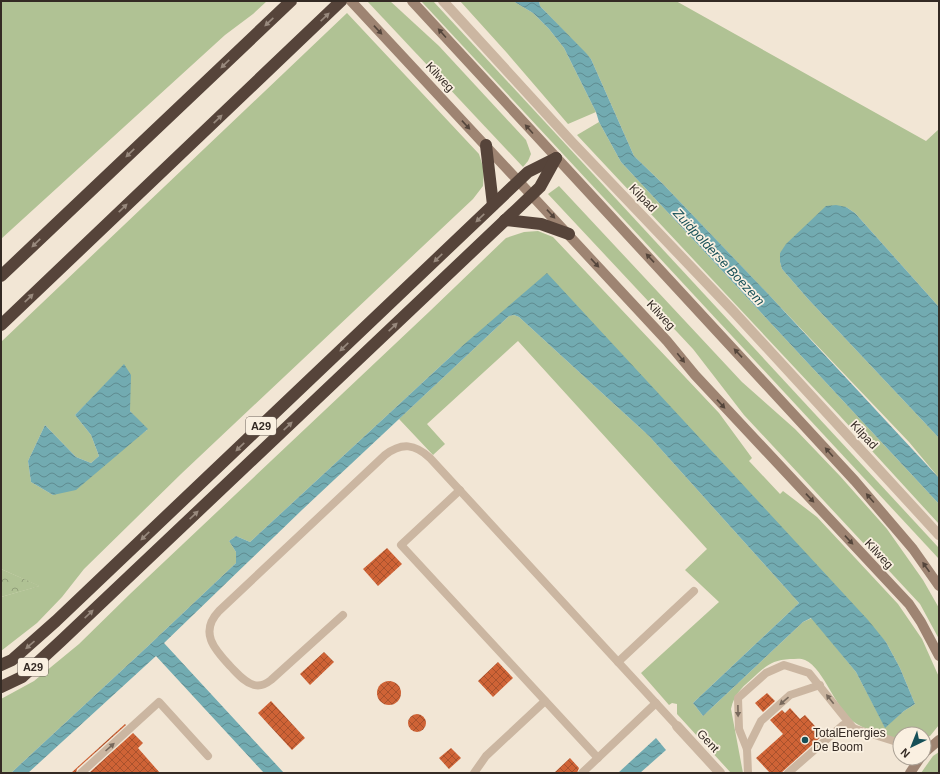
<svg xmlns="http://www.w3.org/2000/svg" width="940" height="774" font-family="Arial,sans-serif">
  <defs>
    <pattern id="forest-crowns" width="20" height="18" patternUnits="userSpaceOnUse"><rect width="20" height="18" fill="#b0c294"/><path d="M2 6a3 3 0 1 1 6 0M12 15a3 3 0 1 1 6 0" fill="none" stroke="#909e79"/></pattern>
    <pattern id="water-waves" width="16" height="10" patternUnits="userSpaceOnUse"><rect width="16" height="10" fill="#72abb1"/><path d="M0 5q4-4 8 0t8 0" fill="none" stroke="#5e8b90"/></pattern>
    <pattern id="building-cross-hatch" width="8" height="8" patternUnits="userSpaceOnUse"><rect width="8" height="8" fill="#cf6336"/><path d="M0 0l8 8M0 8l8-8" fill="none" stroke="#a9522d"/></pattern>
  </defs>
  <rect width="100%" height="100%" fill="#f2e6d5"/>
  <g fill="#b0c294" fill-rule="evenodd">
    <path d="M1,1H267L253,14L225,35L1,239Z"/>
    <path d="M367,1H390L439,46L526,140L531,154L528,161L523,167Z"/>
    <path d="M421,1H433L939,548V559Z"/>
    <path d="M460,1H513L533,13L549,29L564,48L596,112L568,124L507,53Z"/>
    <path d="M539,1H676L926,141L939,129V307L855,213L846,207L780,253V262L782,269L808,299L939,438V478L909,442L662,183L634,156L591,59L540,6Z"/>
    <path d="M347,13L479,154L484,170L483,186L473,199L181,474L84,569L62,597L37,623L1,651V597L39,586L1,569V342ZM124,365L129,396L130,411L147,430L53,495L31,482L28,461L45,425L76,457L91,463L99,456L91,435L75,415Z"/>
    <path d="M599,122L621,162L939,504V524L840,416L577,135Z"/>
    <path d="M559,186L742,382L795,429L840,476L887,529L923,580L939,608V639L920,604L744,415L693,349L548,194Z"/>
    <path d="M538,231L553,237L719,413L752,458L749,461L780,494L783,491L817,517L898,604L922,639L939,677V725L930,736L924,738V734H900V740C888,735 868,731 857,724C836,712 825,669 805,660C801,658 795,659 790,659C774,660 768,664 756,675C744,686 734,693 731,709L743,773H731L677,714V704L672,703L669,705L641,673L719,602L685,570L707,549L518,341L427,424L445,444L433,455L399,419L509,316L514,315L519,317L649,436L799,603L693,703L703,716L803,622L812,618L856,672L885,727L904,711L915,704L900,668L886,642L555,284L461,347L250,542L236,536L229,541L236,552V563L147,647L11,773H1V699L34,681L79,644L130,594L430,311L506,238L524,232Z"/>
    <path d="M939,752V773H921L933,756Z"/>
  </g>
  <path fill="url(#forest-crowns)" d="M1,569L40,586L1,597Z"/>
  <g fill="url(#water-waves)">
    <path d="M513,1H539L540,6L586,53L591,59L634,156L662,183L771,297L939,478V504L621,162L599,122L596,112L564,48L549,29L533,13Z"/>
    <path d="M836,205L846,207L855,213L939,307V438L808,299L782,269L780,262V253L786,244L826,206Z"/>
    <path d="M547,273L868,620L886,642L900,668L915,704L904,711L885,728L856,672L811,618L803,622L703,716L693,703L799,603L649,436L519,317L514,315L509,316L303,509L164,643L284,773H264L156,656L28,773H11L147,647L236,563V552L229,541L236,536L250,542L461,347Z"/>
    <path d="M124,364L131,375L130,411L148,429L76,490L53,495L31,482L28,461L45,425L76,457L91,463L99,456L91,435L75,415Z"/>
    <path d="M656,738L666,750L640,773H618Z"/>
  </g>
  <g fill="url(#building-cross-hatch)">
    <path d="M387,548L402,564L378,586L363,569Z"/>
    <path d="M324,652L334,662L310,685L300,674Z"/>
    <path d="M498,662L513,678L493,697L478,681Z"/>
    <circle cx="389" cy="693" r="12"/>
    <path d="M767,693L775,701L763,712L755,703Z"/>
    <path d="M271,701L305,738L292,750L258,713Z"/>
    <path d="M790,708L800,719L805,715L823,735L781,773H770L756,758L783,734L770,720L782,710L785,713Z"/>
    <circle cx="417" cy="723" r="9"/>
    <path d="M125,724L126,725L77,769L76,773H71Z"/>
    <path d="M133,733L143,743L138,748L160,773H89Z"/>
    <path d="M451,748L461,758L449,769L439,758Z"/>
    <path d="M570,758L579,768L577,773H554Z"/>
  </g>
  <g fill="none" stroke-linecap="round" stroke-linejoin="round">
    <g stroke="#cbb6a1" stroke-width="8">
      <path d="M460,490L401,545L598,758"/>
      <path d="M343,615L271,680C266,684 261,687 254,685C244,682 237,673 230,666C214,649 199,632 219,611L385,455C402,442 415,444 430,458L677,726"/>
      <path d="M618,662L694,591"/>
      <path d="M747,749L761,721L790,695L820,685"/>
      <path d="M81,773L159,702L208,756"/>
      <path d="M474,773L486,756L545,701"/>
      <path d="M582,773L656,703"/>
      <path d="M748,773L747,749L739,729L738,698L766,673L784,665L809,673L854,729"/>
      <path d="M788,773L843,725L900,743"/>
    </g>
    <g stroke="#cbb6a1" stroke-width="10">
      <path d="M443,1L571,141L734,312L939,535"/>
      <path d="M677,726L720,773"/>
    </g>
    <g stroke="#9e8472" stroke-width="10">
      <path d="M351,1L667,341L695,375L909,604L921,622L939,656"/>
      <path d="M412,1L855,481L913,549L939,586"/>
      <path d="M924,753L939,740"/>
      <path d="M910,773L920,758"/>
    </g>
    <g stroke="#56443a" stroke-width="12">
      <path d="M486,145L493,205"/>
      <path d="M505,220L541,224L569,234"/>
      <path d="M1,276L291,1"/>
      <path d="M1,325L341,1"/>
      <path d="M1,665L12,660L56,621L528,172L556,158"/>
      <path d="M1,687L22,677L61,641L517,209L540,187L556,158"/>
    </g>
  </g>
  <defs><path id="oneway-solid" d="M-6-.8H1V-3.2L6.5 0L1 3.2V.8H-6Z"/></defs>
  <g fill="#98897d">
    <use href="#oneway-solid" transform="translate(325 17) rotate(-43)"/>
    <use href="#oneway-solid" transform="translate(269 22) rotate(137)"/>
    <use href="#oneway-solid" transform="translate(225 64) rotate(136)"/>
    <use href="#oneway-solid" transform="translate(218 119) rotate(-44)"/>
    <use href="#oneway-solid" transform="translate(130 153) rotate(136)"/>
    <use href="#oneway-solid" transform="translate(123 208) rotate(-44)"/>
    <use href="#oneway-solid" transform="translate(480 218) rotate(136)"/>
    <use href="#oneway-solid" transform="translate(36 243) rotate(136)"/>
    <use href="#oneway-solid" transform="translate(438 258) rotate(136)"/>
    <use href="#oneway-solid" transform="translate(29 298) rotate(-44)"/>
    <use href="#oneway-solid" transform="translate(393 327) rotate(-43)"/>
    <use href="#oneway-solid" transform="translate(344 347) rotate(136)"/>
    <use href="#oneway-solid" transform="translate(288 426) rotate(-43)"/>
    <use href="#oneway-solid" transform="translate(240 447) rotate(136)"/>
    <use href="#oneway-solid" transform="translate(194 515) rotate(-43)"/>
    <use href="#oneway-solid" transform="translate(145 536) rotate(136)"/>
    <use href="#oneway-solid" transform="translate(89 614) rotate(-43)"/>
    <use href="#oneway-solid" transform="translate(30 645) rotate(139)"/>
  </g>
  <g fill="#54453b">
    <use href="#oneway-solid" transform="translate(378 30) rotate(47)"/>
    <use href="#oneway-solid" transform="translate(442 33) rotate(-132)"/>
    <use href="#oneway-solid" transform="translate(466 125) rotate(47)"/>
    <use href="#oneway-solid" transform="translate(529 129) rotate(-132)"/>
    <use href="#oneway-solid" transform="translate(551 214) rotate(47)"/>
    <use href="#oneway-solid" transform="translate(650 258) rotate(-133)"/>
    <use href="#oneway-solid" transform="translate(595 263) rotate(47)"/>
    <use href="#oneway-solid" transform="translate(738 353) rotate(-133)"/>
    <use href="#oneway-solid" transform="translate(681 358) rotate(51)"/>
    <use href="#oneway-solid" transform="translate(721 404) rotate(47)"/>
    <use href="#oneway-solid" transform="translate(829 452) rotate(-132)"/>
    <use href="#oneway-solid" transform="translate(810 498) rotate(47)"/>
    <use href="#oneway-solid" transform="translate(870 498) rotate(-131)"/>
    <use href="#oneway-solid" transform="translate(849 540) rotate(47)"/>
    <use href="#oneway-solid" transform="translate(926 567) rotate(-125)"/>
  </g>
  <g fill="#78695c">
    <use href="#oneway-solid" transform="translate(830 699) rotate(-128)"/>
    <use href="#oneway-solid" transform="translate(784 701) rotate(139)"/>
    <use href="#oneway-solid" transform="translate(738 711) rotate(89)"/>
    <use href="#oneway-solid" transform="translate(110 747) rotate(-42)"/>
  </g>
  <circle fill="#175058" stroke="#faf0e1" stroke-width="1.5" cx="805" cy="740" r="4"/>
  <g text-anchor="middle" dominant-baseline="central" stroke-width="3.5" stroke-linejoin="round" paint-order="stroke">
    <g fill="#faf0e1" stroke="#6f655d" stroke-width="1">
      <rect x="246" y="417" width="30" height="18" rx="3"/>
      <rect x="18" y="658" width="30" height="18" rx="3"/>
    </g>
    <g font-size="11" font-weight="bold" fill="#342a24">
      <text x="261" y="426">A29</text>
      <text x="33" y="667">A29</text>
    </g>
    <g font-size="12" fill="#342a24" stroke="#faf0e1">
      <text transform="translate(440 77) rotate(47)">Kilweg</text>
      <text transform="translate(643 198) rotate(46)">Kilpad</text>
      <text transform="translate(661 315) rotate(47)">Kilweg</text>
      <text transform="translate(864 435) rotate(47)">Kilpad</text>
      <text transform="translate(879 554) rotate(47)">Kilweg</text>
      <text transform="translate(708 741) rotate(47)">Gent</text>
    </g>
    <g font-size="12" fill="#342a24" stroke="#faf0e1" text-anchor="start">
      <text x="813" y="733">TotalEnergies<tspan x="813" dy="14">De Boom</tspan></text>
    </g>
    <g font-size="13" font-style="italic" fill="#175058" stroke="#faf0e1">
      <text transform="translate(719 257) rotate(47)">Zuidpolderse Boezem</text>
    </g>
  </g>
  <rect width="940" height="774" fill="none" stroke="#342a24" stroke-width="4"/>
  <g transform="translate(912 746) rotate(223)"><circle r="19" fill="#faf0e1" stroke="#aba195"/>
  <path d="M0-3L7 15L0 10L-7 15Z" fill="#175058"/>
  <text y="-6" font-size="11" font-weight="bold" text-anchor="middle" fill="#342a24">N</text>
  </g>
</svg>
